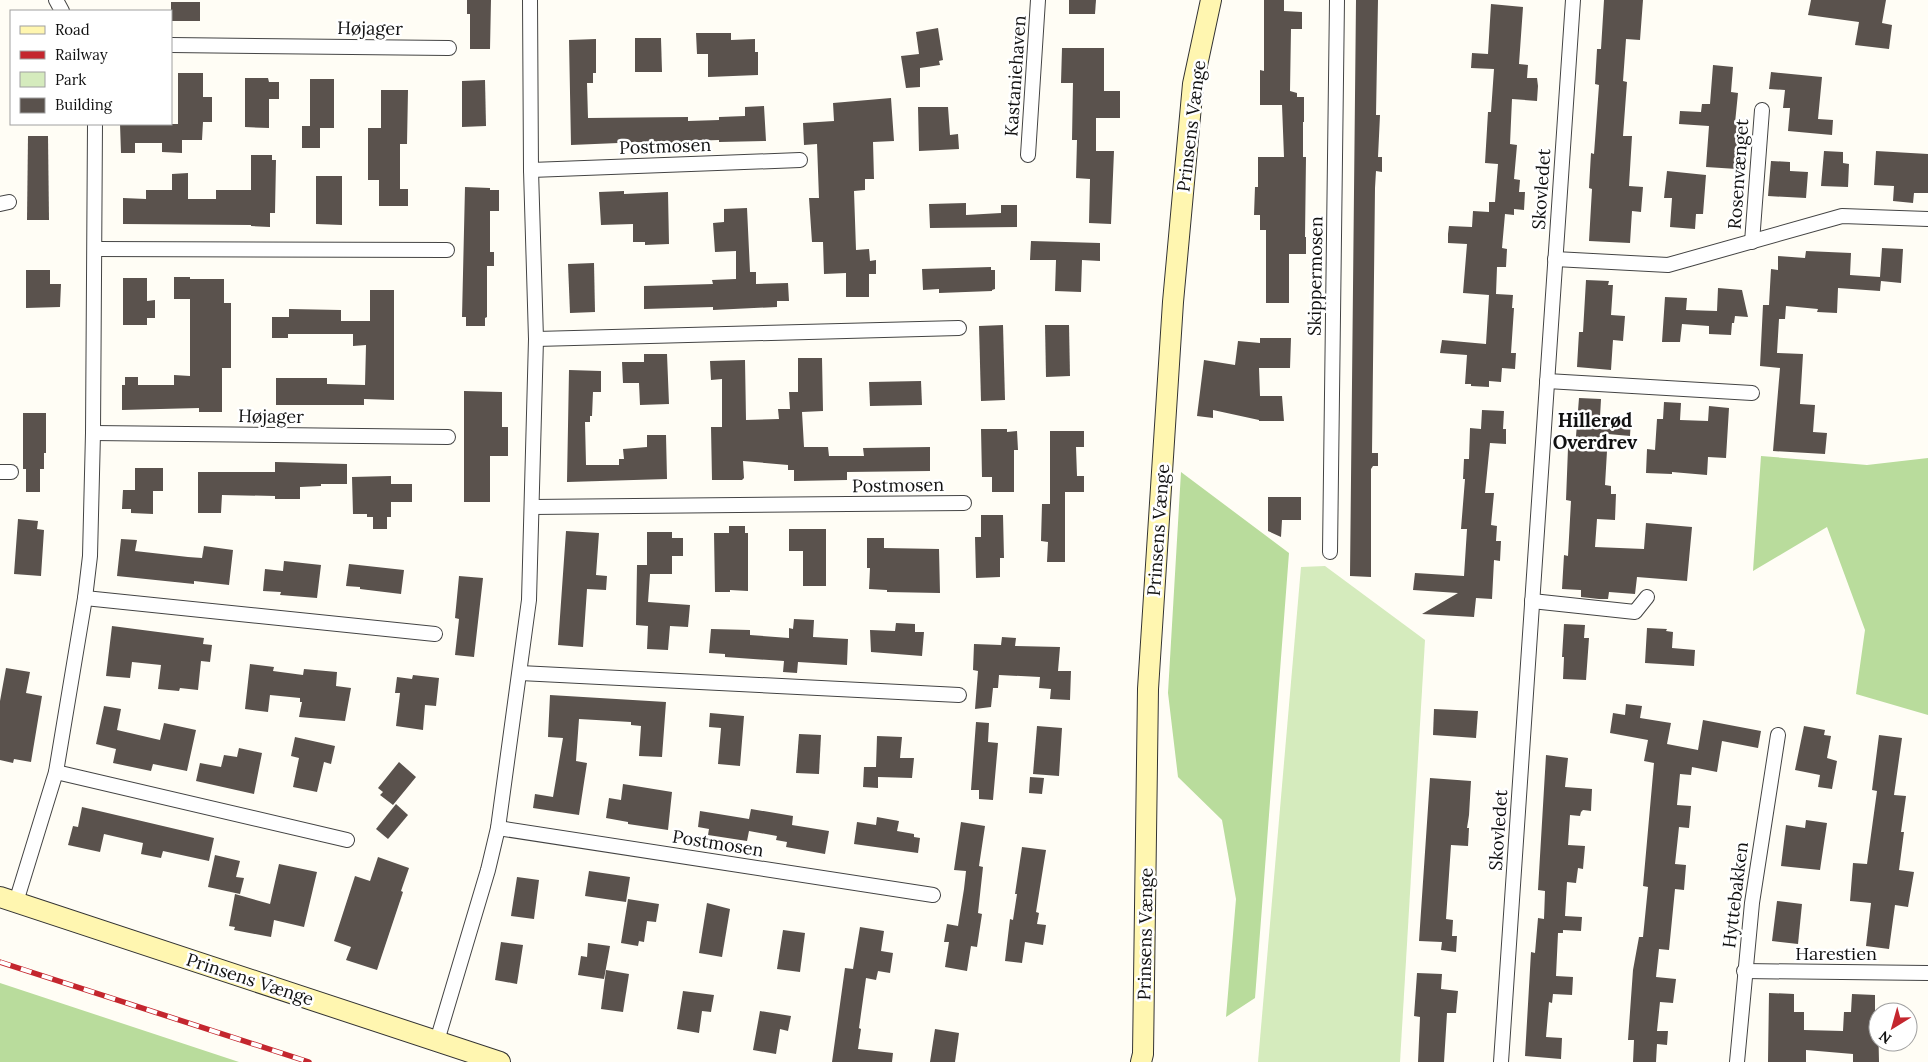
<svg xmlns="http://www.w3.org/2000/svg" width="1928" height="1062" font-family="Lora,serif">
  <rect width="100%" height="100%" fill="#fffdf5"/>
  <path fill="#d5ebbd" d="M1325,566L1425,640L1400,1062H1258L1301,567Z"/>
  <g fill="#b9dc9c">
    <path d="M1761,456L1867,465L1928,458V715L1856,694L1865,630L1827,527L1753,571Z"/>
    <path d="M1181,472L1289,553L1255,998L1226,1017L1236,899L1222,820L1178,777L1168,693Z"/>
    <path d="M0,983L239,1062H0Z"/>
  </g>
  <g fill="#5a524d">
    <path d="M467,0H491L490,49H470V14H467Z"/>
    <path d="M1069,0H1096L1095,14H1069Z"/>
    <path d="M1264,0H1284V11L1302,12V29H1291L1290,91L1297,93V97H1304V122H1303V157H1306L1305,237H1306V254H1289V303H1266V230H1260V215H1254L1255,187H1258V157H1284L1282,105H1260V70L1264,71Z"/>
    <path d="M1356,0H1378L1376,115H1380L1378,157H1382V172L1376,171L1375,188L1372,453H1378V466H1373L1371,469V577L1350,576Z"/>
    <path d="M1604,0H1643L1640,40L1626,39L1623,81L1627,82L1623,136H1632L1629,186L1643,187L1641,212L1632,211L1630,243L1589,241L1592,189L1589,188L1591,153L1594,154L1599,85L1595,84L1597,49H1601Z"/>
    <path d="M1811,0H1886L1882,23L1892,25L1889,49L1855,45L1859,22L1808,15Z"/>
    <rect x="171" y="2" width="29" height="19"/>
    <path d="M1491,4L1523,7L1519,64L1528,65L1527,78H1537L1538,86L1537,101L1512,99L1510,144L1517,145L1514,179L1520,180L1519,192H1525L1524,210L1514,209V215L1505,214L1502,248L1507,249L1506,267H1497L1496,294L1513,295L1512,308H1514L1511,353H1516L1515,369L1502,368L1501,382L1489,381V387L1471,386V384H1465L1467,355L1440,353L1442,340L1486,344L1489,295L1463,293L1467,244L1448,243V234L1449,226L1472,227L1473,211L1489,212V202H1495L1498,164L1485,163L1488,112H1491L1494,69L1471,68L1472,53L1488,54Z"/>
    <path d="M938,28L943,60L939,61L940,65L920,68V87L906,88L901,56L919,54L916,32Z"/>
    <path d="M696,33H731V40L755,39V52H758V75L708,77V54H697Z"/>
    <path d="M635,38H661L662,72H635Z"/>
    <path d="M596,39V73H593V83H587L588,118L688,117V121L719,120V117L745,116V107L764,106L766,141L719,142V140L688,141V143L642,144V142L571,145L569,40Z"/>
    <path d="M1062,48H1104V91H1120V118H1096V151H1114L1111,224L1089,223L1090,179L1076,178L1077,140H1072L1073,83H1061Z"/>
    <path d="M1713,65L1733,67L1731,92L1738,93L1735,123L1741,124L1737,169L1706,167L1709,126L1679,124L1680,111L1701,112L1702,104H1710Z"/>
    <path d="M1771,72L1822,77L1818,119L1833,120L1832,135L1788,131L1790,108H1783L1785,90L1769,89Z"/>
    <path d="M178,73H203V97H212V122H203L202,140H182V153L162,152V143H135V153H121L120,124H178Z"/>
    <path d="M245,78H268L269,82H279V99H269V128L245,127Z"/>
    <path d="M310,79H334V128H320V148H302V126H310Z"/>
    <path d="M485,80L486,126L462,127V81Z"/>
    <path d="M381,90H408L407,144H400V189H408V206H379V180H368V128H381Z"/>
    <path d="M891,98L894,141L873,142L874,179H865V190L854,191L856,250L869,249L870,261L876,260V274H869V297H846V273L824,274L823,242H812L809,198H819L817,144L804,145L803,123L834,121L833,103Z"/>
    <path d="M918,107H948L950,135L958,134L959,149L919,151Z"/>
    <path d="M28,136H48L49,220H27Z"/>
    <path d="M1824,151L1843,152V163L1849,164L1848,187L1821,186Z"/>
    <path d="M1876,151L1928,154V193H1914L1913,203L1893,201L1894,186L1874,185Z"/>
    <path d="M251,155H272V160H276L275,213H270V227L251,226V225L123,224V198L146,199V190H172V174L188,173V199H216V190H251Z"/>
    <path d="M1771,161L1790,162V171L1808,172L1806,198L1768,196Z"/>
    <path d="M1667,171L1706,175L1703,214H1696L1695,229L1670,227L1672,198H1664Z"/>
    <path d="M316,176H342V225L316,224Z"/>
    <path d="M465,187L490,188V190H499V211H490V252H494V266H487V317L485,318V326H466V317H462Z"/>
    <path d="M624,191V194L668,192L669,244L645,245V242H633V224L601,225L599,192Z"/>
    <path d="M966,203V215L1001,213V205H1017V227L930,228L929,204Z"/>
    <path d="M747,208L750,272H756V284L788,283L789,301H777V307L713,310V307L644,309V286L713,284L712,280L736,279V251L715,252L713,223L724,222V209Z"/>
    <path d="M1031,241L1100,243V261L1082,260L1081,292L1055,291L1056,260H1030Z"/>
    <path d="M1882,248L1903,249L1901,283L1881,281L1880,291L1838,288L1837,313L1817,312L1818,309L1786,306L1785,319H1779L1777,353L1803,354L1800,404L1815,405L1813,432L1827,433L1825,454L1773,451L1780,368L1760,366L1763,305H1769L1771,269L1778,270V256L1805,258L1806,251L1851,253L1850,275L1880,277Z"/>
    <path d="M594,263L595,312L570,313L568,264Z"/>
    <path d="M991,267V270H995V289L992,290V291L939,293V289L923,290L922,269Z"/>
    <path d="M26,270H50V284H61L60,307L26,308Z"/>
    <path d="M174,277H190V279H224V303H231V368H222V412H199V408L122,410V385H125V377H138V385H174V375L190,376V299H174Z"/>
    <path d="M123,278H147V301L155,300V318H147V325H123Z"/>
    <path d="M1586,280L1609,281L1608,285H1613L1611,315L1625,316L1623,341L1613,340L1611,370L1577,367L1579,332H1583Z"/>
    <path d="M1718,288L1742,290L1748,317L1735,316L1734,323H1732L1731,335L1709,334V326L1682,324L1680,342H1662L1665,297L1687,298L1686,310L1717,311Z"/>
    <path d="M370,290H394V400L364,399V405H276V378H327V384L365,385L366,345L353,346V334H288V338H272V317H289V309L341,310V321H370Z"/>
    <path d="M1003,325L1005,400L981,401L979,326Z"/>
    <path d="M1045,325H1069L1070,376L1046,377Z"/>
    <path d="M1260,338H1291L1290,368H1259L1260,396H1282L1284,421H1259V420L1213,410V418L1197,416L1204,360L1235,365L1238,341L1260,343Z"/>
    <path d="M644,354H667L669,404L640,405L639,383H623L622,362H644Z"/>
    <path d="M798,358H822L823,411L802,412L804,447H828L829,456H864L863,448L930,447V471L847,472V480L794,481V470H788V465L743,461L744,478L742,480H712L711,427H722V379L711,380L710,361L745,360L746,420L779,419L778,409H790L789,392H798Z"/>
    <path d="M569,370L601,371V392H593L592,416H590V422H585L586,465H619V459H624L623,449L647,447V435H666L667,479L567,482Z"/>
    <path d="M921,381L922,405L870,406L869,382Z"/>
    <path d="M464,391L502,392V427H508V456H490V502H464Z"/>
    <path d="M1579,398L1601,399L1600,417L1631,419L1630,436L1608,434L1605,485L1611,486V494H1616L1615,520L1597,519L1595,547L1644,549L1646,523L1692,527L1687,581L1637,577L1635,594L1609,592L1608,599H1599L1581,597V590L1562,589L1564,555L1568,556L1571,501L1566,500L1568,448L1575,449Z"/>
    <path d="M1664,402L1681,403L1680,420L1708,421L1709,406L1729,408L1726,458L1708,457L1707,475L1672,472V474L1646,473L1647,449L1655,450L1657,419H1663Z"/>
    <path d="M1482,410L1504,411L1503,429H1506V444L1490,443L1485,493H1494L1491,525L1497,526L1496,541H1501L1500,561L1494,560L1492,599L1476,598L1474,617L1422,614L1458,593L1413,590L1415,573L1464,576L1467,529H1461L1465,479H1463L1464,459H1469L1470,428L1481,429Z"/>
    <path d="M23,413H46V453H44V469H40V492H26V469H23Z"/>
    <path d="M981,429H1007V432L1017,431L1018,450H1014V492H992V477H982Z"/>
    <path d="M1050,431H1084V447H1076L1077,476H1084V492H1065V562H1047L1048,542L1041,541L1042,504H1050Z"/>
    <path d="M275,462L347,464V484H321V486L300,487V499H275V496L222,495L221,513H198V472H275Z"/>
    <path d="M135,468H163V491H153V514L131,513V509H122L123,490H135Z"/>
    <path d="M391,476V484H412V502H391V517H387V529H373V517H367V514H353L352,477Z"/>
    <path d="M1268,497H1301V520H1282L1281,537L1268,531Z"/>
    <path d="M981,515H1003L1004,558H1000V577L976,578L975,537H981Z"/>
    <path d="M18,519L38,521L37,529L44,530L41,576L14,574Z"/>
    <path d="M729,526H745V533H748V591L730,590V592H715L714,533H729Z"/>
    <path d="M789,529H826V586H803V551H789Z"/>
    <path d="M566,531L599,533L596,575L607,576L606,590L587,589L583,647L558,645Z"/>
    <path d="M647,532H672V538H683V556H672V574H650L648,602L690,605L688,627L670,626L668,650L647,649L648,626L636,625L637,565H647Z"/>
    <path d="M867,538H884V548L939,549L940,593L887,592V590L869,589L870,568H867Z"/>
    <path d="M121,539L137,540L135,551L188,557L202,558L204,546L233,550L229,585L194,581V584L117,576Z"/>
    <path d="M284,561L321,565L317,598L280,595L281,592L263,591L265,569L283,571Z"/>
    <path d="M349,564L404,570L401,594L360,589V587L346,586Z"/>
    <path d="M459,576L483,578L474,657L455,655L459,619L455,618Z"/>
    <path d="M794,619L814,620L813,637L848,639L847,665L798,662L797,673L783,672L784,661L725,657V654L709,653L711,629L750,630V635L789,638V628L793,629Z"/>
    <path d="M896,623L915,624V632H924L922,656L871,652L870,630L895,631Z"/>
    <path d="M1564,624L1585,625L1584,638H1589L1586,680L1563,679L1564,657H1562Z"/>
    <path d="M112,626L204,638L203,644L212,645L210,662L201,661L198,690L180,688L179,691L158,689L161,665L132,662L130,678L106,676Z"/>
    <path d="M1647,628L1667,629L1666,631L1673,632L1672,648L1695,650L1694,666L1645,663Z"/>
    <path d="M1002,637L1016,638L1015,646L1060,647L1058,671H1071L1070,700L1050,699L1051,689L1039,688L1040,677L999,675L998,688H993L991,707L975,709L978,671L973,670L974,644L1001,645Z"/>
    <path d="M250,664L274,667L273,671L303,675L304,669L337,672L336,686L351,688L345,721L299,717L302,702H300V698L270,695L268,712L245,709Z"/>
    <path d="M6,668L30,672L26,693L42,696L31,762L14,759L13,763L0,760V701Z"/>
    <path d="M413,675L439,678L436,706L425,705L423,730L396,726L400,693H395L397,677L412,679Z"/>
    <path d="M550,695L666,702L662,757L639,756L641,726L631,725V722L579,719L576,761L587,763L579,815L533,808L535,794L553,797L563,738L548,737Z"/>
    <path d="M1626,704L1642,706L1640,718L1671,723L1667,744L1698,750L1703,720L1761,731L1758,748L1722,741L1717,772L1692,767L1691,775L1680,774L1677,805L1691,806L1689,828L1679,827L1675,864L1686,865L1684,890L1675,889L1669,950L1659,949L1656,977L1676,979L1673,1003L1660,1002L1657,1031H1668L1667,1045L1657,1044L1656,1062H1633L1634,1040H1628L1633,970L1639,937H1643L1648,887L1643,886L1654,763L1644,761L1648,740L1610,733L1613,713L1625,715Z"/>
    <path d="M104,706L121,709L117,730L160,740L164,723L196,730L187,771L153,764L151,771L113,763L116,749L96,744Z"/>
    <path d="M1434,709L1478,711L1476,738L1433,735Z"/>
    <path d="M710,713L744,716L740,766L718,764L721,728L709,727Z"/>
    <path d="M976,722L989,723L988,742L998,743L993,800L979,799V790H971Z"/>
    <path d="M1037,726L1062,728L1059,776L1033,774Z"/>
    <path d="M1804,726L1825,730L1824,735L1831,736L1827,758L1837,761L1832,789L1818,787L1820,775L1795,770Z"/>
    <path d="M799,734L821,735L819,774L796,773Z"/>
    <path d="M1879,735L1902,738L1894,795L1906,796L1901,832H1904L1899,870L1914,872L1908,907L1895,905L1889,949L1866,946L1871,903L1850,901L1853,863L1867,864L1877,791L1872,790Z"/>
    <path d="M877,736L902,737L900,758H914L912,778L878,777V788L863,787L864,767H876Z"/>
    <path d="M295,737L335,746L331,764L324,762L317,792L293,787L299,758L291,756Z"/>
    <path d="M239,748L262,753L254,794L196,781L200,763L221,767L224,755L237,757Z"/>
    <path d="M1546,755L1568,758L1565,787L1592,789L1591,811L1583,810L1581,812L1580,816L1570,815L1568,845L1585,846L1583,869L1578,868L1576,883L1567,882L1565,916L1582,917L1581,931L1563,930V933H1558L1556,976L1573,977L1572,995L1553,994L1552,1003L1549,1002L1546,1037L1562,1038L1561,1059L1525,1056L1531,952L1535,953L1538,918L1544,919L1545,891L1538,890Z"/>
    <path d="M399,762L416,777L393,805L380,795L383,792L378,788Z"/>
    <path d="M1030,777L1044,778L1042,794L1029,793Z"/>
    <path d="M1430,778L1471,781L1469,815L1467,828H1469L1468,846L1451,845L1446,919L1453,920L1452,936H1457L1456,952L1441,950L1442,942L1419,941Z"/>
    <path d="M623,784L672,792L668,830L628,824V822L606,818L609,798L621,800Z"/>
    <path d="M396,804L408,815L388,839L376,829Z"/>
    <path d="M82,807L214,838L209,861L163,851L161,858L141,854L143,843L104,834L100,852L68,845L73,826L78,827Z"/>
    <path d="M751,809L793,816L792,825L829,831L825,854L786,847L787,842L776,840L777,836L749,831L747,841L708,835L709,829L698,827L700,811L749,819Z"/>
    <path d="M877,817L899,821L897,831L914,834V837L920,838L918,853L854,844L857,822L876,825Z"/>
    <path d="M1806,820L1827,823L1820,870L1781,866L1786,825L1805,828Z"/>
    <path d="M961,822L985,826L979,866L983,867L978,913L982,914L977,947L971,946L967,971L945,967L949,942H944L947,924L958,926L964,889L966,871L954,870Z"/>
    <path d="M1022,847L1046,850L1036,912L1039,913L1037,924L1046,925L1043,945L1025,942L1022,963L1005,961L1010,919L1013,920L1017,894H1015Z"/>
    <path d="M215,855L240,861L236,877L244,878L240,894L208,887Z"/>
    <path d="M378,857L409,868L401,891L403,892L377,970L346,960L351,947L334,941L355,876L370,881Z"/>
    <path d="M279,864L317,872L304,927L274,920L271,937L234,930L235,927L229,926L235,894L270,904Z"/>
    <path d="M589,871L630,877L626,902L585,896Z"/>
    <path d="M517,877L539,880L534,919L511,916Z"/>
    <path d="M628,899L659,904L656,922L647,921L644,942L639,941L638,946L621,943Z"/>
    <path d="M1777,901L1802,904L1798,944L1772,941Z"/>
    <path d="M707,903L730,909L722,957L699,953Z"/>
    <path d="M860,927L884,931L881,951L893,953L890,973L878,971L876,980L866,978L859,1028L861,1029L858,1049L893,1053L892,1062H832L845,968L853,969Z"/>
    <path d="M783,930L805,933L800,972L777,969Z"/>
    <path d="M501,942L523,945L517,984L495,980Z"/>
    <path d="M588,943L610,946L604,979L578,975L581,956L587,957Z"/>
    <path d="M606,970L629,974L623,1012L601,1009Z"/>
    <path d="M1417,973L1442,974L1441,989L1458,991L1456,1013H1447L1444,1062H1418L1420,1017L1414,1016Z"/>
    <path d="M683,991L714,995L711,1012L702,1011L699,1033L677,1029Z"/>
    <path d="M1769,993L1794,994V1012H1804V1030L1843,1031L1844,1012H1851L1852,994L1875,995V1017H1878L1879,1062H1853V1054L1806,1050V1062H1768Z"/>
    <path d="M760,1011L791,1016L788,1031L780,1029L776,1054L753,1050Z"/>
    <path d="M935,1029L959,1033L955,1062H930Z"/>
  </g>
  <g fill="none" stroke-linecap="round" stroke-linejoin="round">
    <g stroke="#444" stroke-width="16">
      <g id="street">
        <path d="M56,0L62,11"/>
        <path d="M171,45L449,48"/>
        <path d="M1028,155L1038,0"/>
        <path d="M531,170L800,160"/>
        <path d="M0,204L9,202"/>
        <path d="M1752,242L1762,110"/>
        <path d="M95,249L447,250"/>
        <path d="M1555,259L1668,265L1842,216L1928,219"/>
        <path d="M536,339L959,328"/>
        <path d="M1547,381L1752,393"/>
        <path d="M93,433L448,437"/>
        <path d="M0,472H11"/>
        <path d="M532,507L964,503"/>
        <path d="M1330,552L1337,0"/>
        <path d="M85,598L435,634"/>
        <path d="M1532,601L1635,612L1647,597"/>
        <path d="M520,673L959,695"/>
        <path d="M56,772L347,840"/>
        <path d="M498,828L933,895"/>
        <path d="M16,902L56,772L85,598L90,556L93,433L95,124"/>
        <path d="M1744,971L1928,973"/>
        <path d="M437,1041L488,870L498,828L529,600L536,339L531,170L530,0"/>
        <path d="M1501,1062L1573,0"/>
        <path d="M1737,1062L1752,903L1778,735"/>
      </g>
    </g>
    <g stroke="#333" stroke-width="22">
      <g id="secondary">
        <path d="M0,897L500,1062"/>
        <path d="M1141,1062L1143,1054L1148,689L1173,302L1193,84L1211,0"/>
      </g>
    </g>
    <use href="#street" stroke="#fff" stroke-width="14"/>
    <use href="#secondary" stroke="#fff6b0" stroke-width="20"/>
    <g stroke="#c4262e" stroke-width="5.5">
      <path id="rail" d="M0,962L309,1062"/>
    </g>
    <use href="#rail" stroke="#fff" stroke-width="4" stroke-dasharray="11" stroke-linecap="butt"/>
  </g>
  <g text-anchor="middle" dominant-baseline="central" stroke-width="5" stroke-linejoin="round" paint-order="stroke">
    <g font-size="18" fill="#111" stroke="#fff">
      <text transform="translate(370 28) rotate(1)">Højager</text>
      <text transform="translate(1015 76) rotate(-86)">Kastaniehaven</text>
      <text transform="translate(1191 126) rotate(-83)">Prinsens Vænge</text>
      <text transform="translate(665 146) rotate(-2)">Postmosen</text>
      <text transform="translate(1738 174) rotate(-86)">Rosenvænget</text>
      <text transform="translate(1541 189) rotate(-86)">Skovledet</text>
      <text transform="translate(1315 276) rotate(-89)">Skippermosen</text>
      <text transform="translate(271 416) rotate(1)">Højager</text>
      <text transform="translate(898 485) rotate(-1)">Postmosen</text>
      <text transform="translate(1158 530) rotate(-86)">Prinsens Vænge</text>
      <text transform="translate(1498 830) rotate(-86)">Skovledet</text>
      <text transform="translate(718 843) rotate(9)">Postmosen</text>
      <text transform="translate(1735 895) rotate(-83)">Hyttebakken</text>
      <text transform="translate(1145 934) rotate(-89)">Prinsens Vænge</text>
      <text x="1836" y="953">Harestien</text>
      <text transform="translate(250 979) rotate(18)">Prinsens Vænge</text>
    </g>
    <g font-size="19" font-weight="bold" fill="#111" stroke="#fff">
      <text x="1595" y="420">Hillerød<tspan x="1595" dy="22">Overdrev</tspan></text>
    </g>
  </g>
  <rect x="10" y="10" width="162" height="115" fill="#ffffff" stroke="#a0a0a0"/>
  <rect x="20" y="26" width="25" height="8" fill="#fff6b0" stroke="#a0a0a0"/>
  <text x="55" y="35" font-size="15" fill="#111111">Road</text>
  <rect x="20" y="51" width="25" height="8" fill="#c4262e" stroke="#a0a0a0"/>
  <text x="55" y="60" font-size="15" fill="#111111">Railway</text>
  <rect x="20" y="72" width="25" height="15" fill="#d5ebbd" stroke="#a0a0a0"/>
  <text x="55" y="85" font-size="15" fill="#111111">Park</text>
  <rect x="20" y="98" width="25" height="15" fill="#5a524d" stroke="#a0a0a0"/>
  <text x="55" y="110" font-size="15" fill="#111111">Building</text>
  <g transform="translate(1893 1027) rotate(217)"><circle r="24" fill="#ffffff" stroke="#a0a0a0"/>
  <path d="M0-4L9 19L0 12L-9 19Z" fill="#c4262e"/>
  <text y="-8" font-size="14" font-weight="bold" text-anchor="middle" fill="#111111">N</text>
  </g>
</svg>
